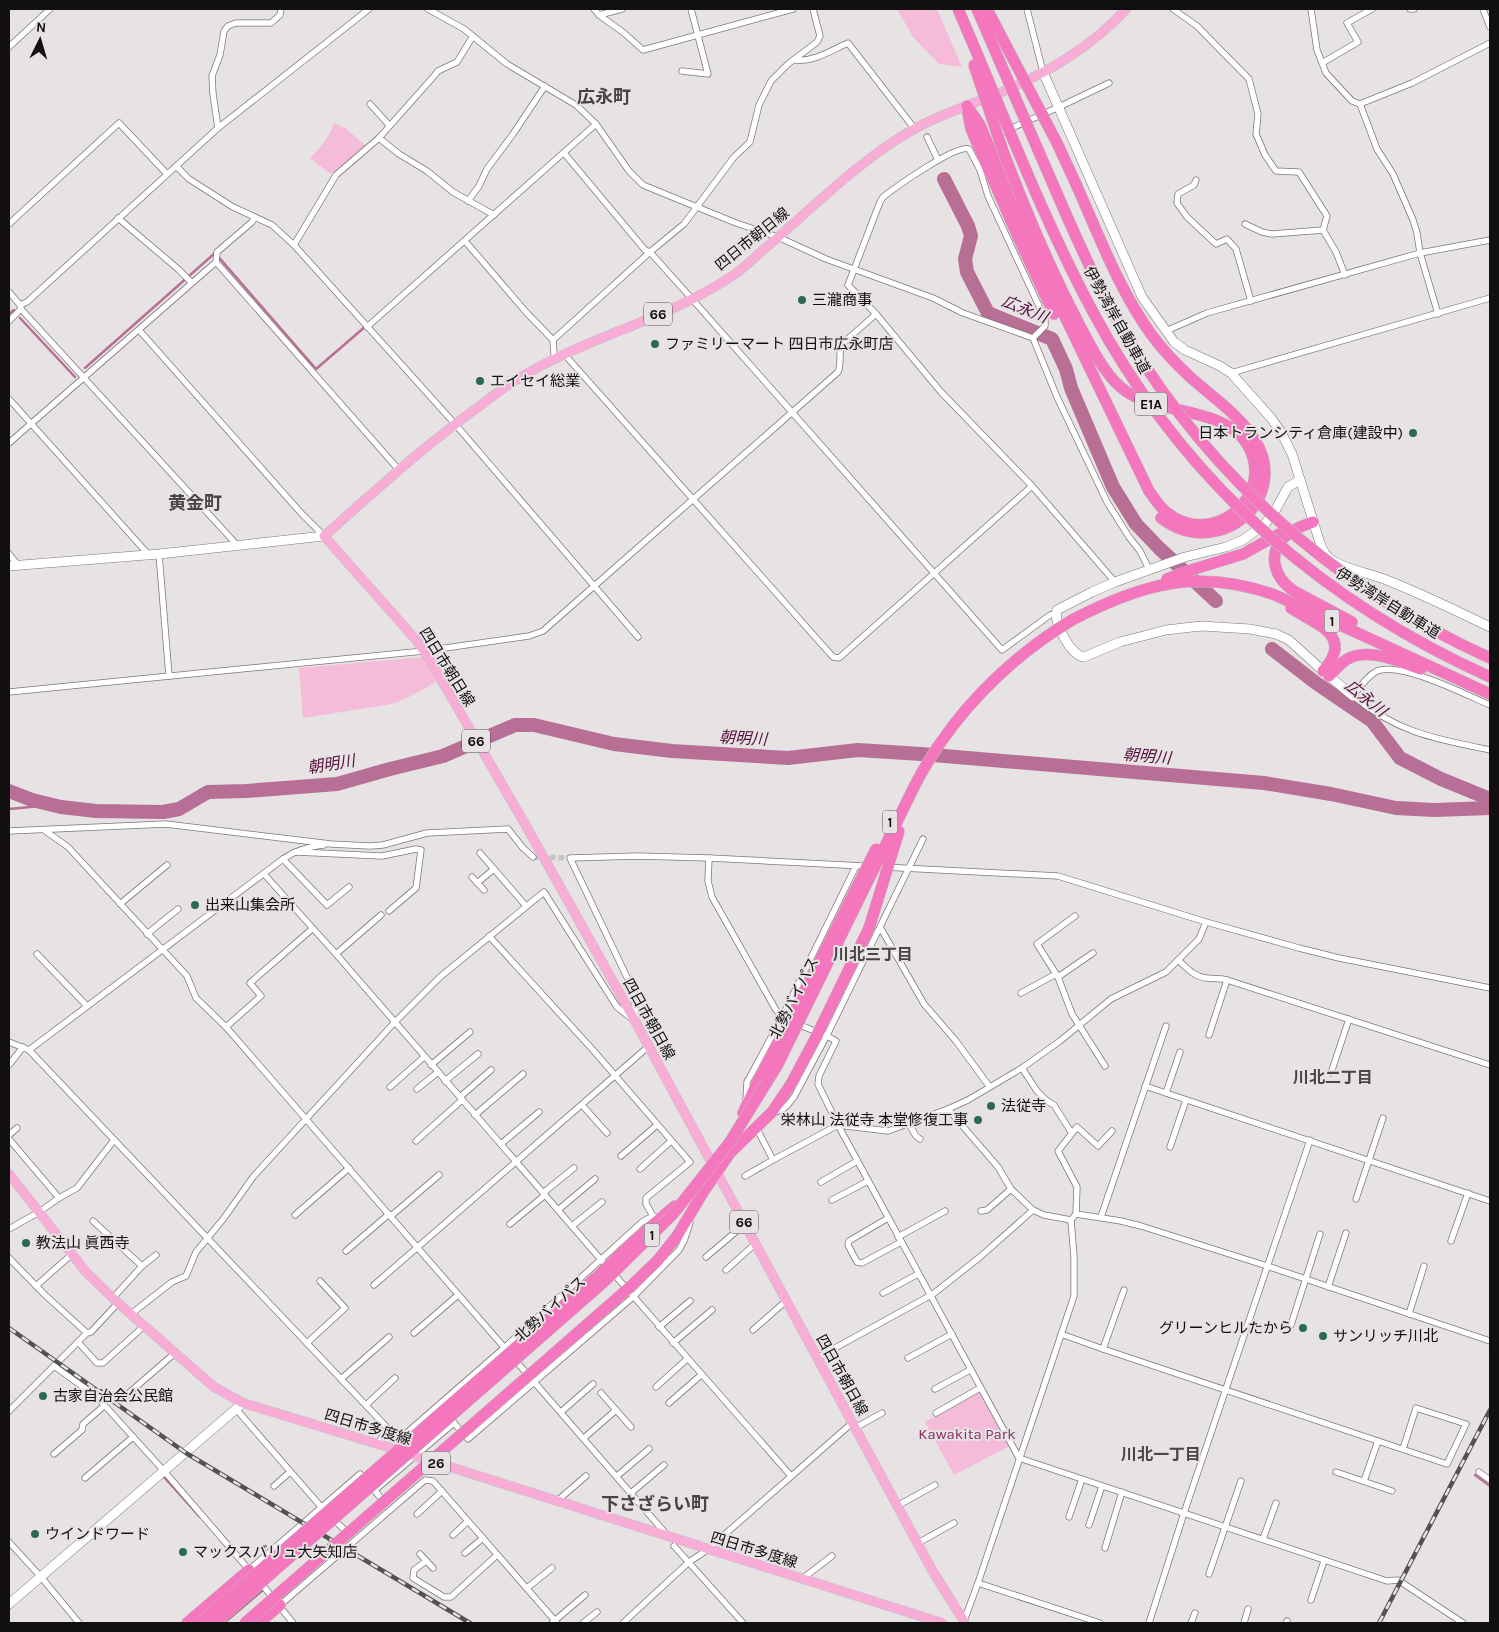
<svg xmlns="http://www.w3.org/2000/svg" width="1499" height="1632" font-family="Karla,'Noto Sans JP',sans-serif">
  <rect width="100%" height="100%" fill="#e7e2e4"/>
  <g fill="#f4bcd8">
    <path d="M897,9H937L962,67L939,64L913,37Z"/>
    <path d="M334,123L345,128L366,146L333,173H329L310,158C321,147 329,138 334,123Z"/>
    <path d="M423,657L436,682L409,697L392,704L303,718L299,668Z"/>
    <path d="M980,1391L1010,1446L954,1475L925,1422Z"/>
  </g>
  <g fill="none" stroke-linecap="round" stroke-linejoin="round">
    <g stroke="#b86f96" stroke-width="2.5">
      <path d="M9,314L14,310"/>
      <path d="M20,318L75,377"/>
      <path d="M85,368L215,253L316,369L366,326"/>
      <path d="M9,809L52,805"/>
      <path d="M1475,1475L1490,1486"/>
      <path d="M164,1477L200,1517"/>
      <path d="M224,1623L264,1589"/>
    </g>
    <g stroke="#b86f96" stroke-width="14">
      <path d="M944,179L968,226L971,236L965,259L967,272L988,313L1052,339L1066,369L1071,388L1113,487L1136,524L1159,548L1216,601"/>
      <path d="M1272,649L1316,683L1372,721L1400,758L1441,779L1490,799"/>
      <path d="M9,791L32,800L61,807L96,811L163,812L179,809L208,792L246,791L337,784L390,769L443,756L515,725H534L614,744L672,751L788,758L858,750L921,754L1264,783L1331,794L1396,808L1434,810L1490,808"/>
    </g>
    <path stroke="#c7c2c4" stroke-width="5.5" stroke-dasharray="5.5 3" stroke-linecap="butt" d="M533,857L570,858"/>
    <g stroke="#7c787a" stroke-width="7">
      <g id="street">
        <path d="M428,9L464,29L507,64L576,105L596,124L629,171L643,185L736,223L778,237L826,259L933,298L963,313L1033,338L1057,397L1107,502L1129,537L1140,551L1149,569"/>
        <path d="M594,9L599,15L624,33L643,50L793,9"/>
        <path d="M1027,9L1043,72"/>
        <path d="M1173,9L1197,26L1249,79L1258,114L1256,134L1265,155L1276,171L1299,172L1327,216L1323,230L1336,252L1345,275"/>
        <path d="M1311,9L1317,50L1326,73L1352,101L1360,104L1412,83L1490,43"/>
        <path d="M1410,9H1414"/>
        <path d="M1483,9L1490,27"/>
        <path d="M599,15L622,9"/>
        <path d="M9,47L50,9"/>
        <path d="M796,60C814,62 832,50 848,43L914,128"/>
        <path d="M1322,63L1358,42L1347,23L1372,9"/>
        <path d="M682,71L708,74L691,9"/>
        <path d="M370,104L389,125"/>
        <path d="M1360,104L1377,149L1393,174L1413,220L1417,233L1420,253L1438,314"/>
        <path d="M218,128L213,94L212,76L220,55L224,31L228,26L236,23H271L280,15L281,9"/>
        <path d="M996,135L1059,107L1109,83"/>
        <path d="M927,137L938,160"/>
        <path d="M379,138L399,154L427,171L453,192L494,215"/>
        <path d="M564,153L645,250L650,252L692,299L1002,650L1050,615L1056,614"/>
        <path d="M176,166L189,179L233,207L272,225L294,245L455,424L638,637"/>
        <path d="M1196,180L1194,185L1178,194L1177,203L1187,217L1216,244L1227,239L1236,249L1251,301"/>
        <path d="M468,201L479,186L487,169L513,134L545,86"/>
        <path d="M118,218L178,269L191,282"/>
        <path d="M9,224L119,123L167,174"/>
        <path d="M1245,224L1262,232L1272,234L1323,230"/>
        <path d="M465,241L526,312L553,340L554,354L557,358"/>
        <path d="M294,245L336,175L379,138L434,76L438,71L457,62L473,36"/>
        <path d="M216,262L217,252L252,222L255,217"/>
        <path d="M9,292L20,305L21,309L237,545"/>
        <path d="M20,305L27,302L218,128L369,9"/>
        <path d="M9,321L21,309"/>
        <path d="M367,327L596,124"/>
        <path d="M139,330L301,513L324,536"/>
        <path d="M1166,331L1207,313L1420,253L1490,240"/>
        <path d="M1033,338L1045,326V319L988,196L980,170L969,149C956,144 896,187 883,197L880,202L848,285L876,314L941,392L1032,486L1115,582"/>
        <path d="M553,340L650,252L684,224L734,157L750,142L759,105L771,81L788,64L817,42L820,36L813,9"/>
        <path d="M565,355L833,657L839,658L1032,486"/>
        <path d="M1231,373L1490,298"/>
        <path d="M9,399L148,554"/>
        <path d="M9,443L216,262L399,470"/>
        <path d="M9,554L18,565"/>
        <path d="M159,554L169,676"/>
        <path d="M9,692L424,651L529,636L543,631L838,372C842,364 838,353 842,344L876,314"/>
        <path d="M1490,705C1466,695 1400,661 1377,671C1367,676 1360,687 1353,696C1398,733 1436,739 1490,750"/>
        <path d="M44,830L68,847L187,976L196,998L226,1027L667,1535"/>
        <path d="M9,831L166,824L331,844L370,846L383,845L427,833L508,829L523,848L533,857"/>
        <path d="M296,852L382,856L416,849L421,850L416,888L389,911"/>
        <path d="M480,853L526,906"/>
        <path d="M709,858L708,881L712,897L776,1010C790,1026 818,1029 836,1041L819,1076L818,1084L838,1125L1019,1458L1387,1581L1398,1580L1463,1623"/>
        <path d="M283,859L327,905L349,887"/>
        <path d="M264,874L336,954L603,1262"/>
        <path d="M472,877L484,890"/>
        <path d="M477,883L494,869"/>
        <path d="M120,904L167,865"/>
        <path d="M1075,916L1037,944L1058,977L1072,1014L1105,1066"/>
        <path d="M880,927L924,1004L956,1041L989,1086"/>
        <path d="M147,934L178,909"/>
        <path d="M489,936L593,1050L690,1162L646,1198V1204L653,1216"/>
        <path d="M37,954L87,1006"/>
        <path d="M336,954L381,915"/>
        <path d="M1178,960C1186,967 1194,977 1206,978C1213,979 1220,978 1227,980L1490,1065"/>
        <path d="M1058,977L1093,953"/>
        <path d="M1021,993L1056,974"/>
        <path d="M635,1019V994L570,858L638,856L709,858L1058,876L1206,922L1299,948L1339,958L1490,988"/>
        <path d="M226,1027L261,996L250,983L312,929"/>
        <path d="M1209,1035L1227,980"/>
        <path d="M9,1042L29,1050L396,1437L403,1436L504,1348L642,1222L653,1216L660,1218"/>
        <path d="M29,1050L283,859C296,850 308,847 324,845"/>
        <path d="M9,1065L23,1047"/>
        <path d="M431,1065L470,1032"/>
        <path d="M1022,1068L1037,1091L1047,1101L1054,1105L1071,1132"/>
        <path d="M1331,1073L1349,1019"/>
        <path d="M445,1081L478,1054"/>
        <path d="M1145,1086L1490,1201"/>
        <path d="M390,1087L424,1057"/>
        <path d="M417,1089L438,1072"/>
        <path d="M1166,1093L1180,1052"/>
        <path d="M460,1097L491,1070"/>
        <path d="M746,1101L747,1082L752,1073L782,1017L856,866"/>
        <path d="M582,1105L607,1133"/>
        <path d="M948,1109L998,1167L1011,1189L1033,1210L1044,1215L1071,1220"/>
        <path d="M774,1112C784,1111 788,1105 794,1097L827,1035L923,839"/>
        <path d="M475,1115L523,1074"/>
        <path d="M909,1124L916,1136L920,1139"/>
        <path d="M756,1127L773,1160L838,1125L888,1131L948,1109L968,1100L1022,1068L1060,1041L1111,999L1166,972L1199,939L1206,922"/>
        <path d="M9,1135L17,1128"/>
        <path d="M9,1139L59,1198L39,1212L9,1229"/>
        <path d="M416,1141L462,1100"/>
        <path d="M501,1144L539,1112"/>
        <path d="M1170,1147L1186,1100"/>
        <path d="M621,1156L657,1125"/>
        <path d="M640,1169L671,1141"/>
        <path d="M745,1176L773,1160"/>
        <path d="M821,1182L857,1161"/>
        <path d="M543,1193L574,1168"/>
        <path d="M59,1198L77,1188L114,1140"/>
        <path d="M1356,1199L1383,1118"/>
        <path d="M832,1200L868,1181"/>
        <path d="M558,1210L595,1179"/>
        <path d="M981,1211L987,1210L1011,1189"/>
        <path d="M1076,1214L1077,1187L1058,1151L1077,1127L1098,1146L1112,1131"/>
        <path d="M295,1215L349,1168"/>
        <path d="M391,1216L439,1175"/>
        <path d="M1101,1217L1166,1026"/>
        <path d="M888,1218L849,1241L848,1245L857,1262L862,1263L901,1242"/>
        <path d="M93,1221L142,1266L156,1255"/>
        <path d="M510,1224L545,1195"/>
        <path d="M572,1226L602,1202"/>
        <path d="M898,1237L945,1211"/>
        <path d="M1451,1241L1468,1193"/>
        <path d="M346,1251L389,1214"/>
        <path d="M706,1257L745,1224"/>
        <path d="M9,1258L45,1295L87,1333"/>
        <path d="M726,1270L756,1243"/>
        <path d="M613,1273L791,1476"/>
        <path d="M374,1285L649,1046"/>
        <path d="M36,1286L72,1254"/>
        <path d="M1328,1287L1346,1233"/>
        <path d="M883,1293L918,1274"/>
        <path d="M113,1298L142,1266"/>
        <path d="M131,1314L172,1282L186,1276L196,1252L224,1218L253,1177L394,1023L440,977L544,892L617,1007L631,1018"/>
        <path d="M1409,1314L1424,1266"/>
        <path d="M1291,1325L1320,1234"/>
        <path d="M659,1327L690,1301"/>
        <path d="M753,1330L786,1301"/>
        <path d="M414,1333L458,1295"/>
        <path d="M1061,1334L1103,1349L1378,1441L1447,1464L1466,1424L1416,1408L1403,1449"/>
        <path d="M78,1342L97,1363H103L144,1326"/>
        <path d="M307,1343L345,1308L320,1281"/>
        <path d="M673,1343L712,1310"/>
        <path d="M1103,1349L1124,1290"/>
        <path d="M817,1358L933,1294L980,1257L1033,1210"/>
        <path d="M908,1358L952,1334"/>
        <path d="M54,1366L97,1397L164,1471L250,1571"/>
        <path d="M341,1379L389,1337"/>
        <path d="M656,1387L687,1359"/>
        <path d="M935,1389L970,1370"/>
        <path d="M601,1393L631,1427"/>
        <path d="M122,1399L175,1353"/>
        <path d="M669,1403L701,1375"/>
        <path d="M366,1405L395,1378"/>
        <path d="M236,1409L323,1509"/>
        <path d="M9,1411L87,1333L91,1332L118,1303"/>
        <path d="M561,1412L593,1384"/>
        <path d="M936,1413L980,1388"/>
        <path d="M448,1416L468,1439L633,1297L679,1250L684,1241L690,1223"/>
        <path d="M855,1428L882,1413"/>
        <path d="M584,1438L616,1410"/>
        <path d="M378,1444L387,1428"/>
        <path d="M54,1454L82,1430L83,1424L104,1406"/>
        <path d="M1336,1472L1392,1491"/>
        <path d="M1479,1472L1490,1480"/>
        <path d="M617,1476L649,1449"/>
        <path d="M85,1478L133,1437"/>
        <path d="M1364,1481L1378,1441"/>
        <path d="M274,1486L290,1472"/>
        <path d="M371,1486L384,1502"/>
        <path d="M375,1490L454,1423"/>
        <path d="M631,1493L664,1465"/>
        <path d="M557,1501L586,1476"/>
        <path d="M897,1506L935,1485"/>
        <path d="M417,1514L442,1491"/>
        <path d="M1069,1517L1082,1479"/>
        <path d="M333,1519L348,1533"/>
        <path d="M1089,1525L1102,1486"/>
        <path d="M453,1535L467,1522"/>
        <path d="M1263,1539L1276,1503"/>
        <path d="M9,1542L41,1577L79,1623"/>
        <path d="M918,1543L954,1523"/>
        <path d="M674,1546L743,1623"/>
        <path d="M1105,1548L1122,1492"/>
        <path d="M465,1553L483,1538"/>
        <path d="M420,1554L433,1568"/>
        <path d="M426,1561L414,1570L413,1578L444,1597H451L497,1555"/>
        <path d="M249,1570L360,1474L365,1479"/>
        <path d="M1209,1574L1241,1481"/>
        <path d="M802,1579L832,1556"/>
        <path d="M260,1582L293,1623"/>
        <path d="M978,1583L1100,1623"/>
        <path d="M527,1588L552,1568"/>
        <path d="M1311,1600L1324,1561"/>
        <path d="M280,1605L425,1480L433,1481L557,1623"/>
        <path d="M964,1621L978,1583L1074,1296V1257L1071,1220L1076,1214L1121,1221L1141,1226L1267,1266L1490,1341"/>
        <path d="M552,1623L585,1595"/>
        <path d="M583,1623L597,1612"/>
        <path d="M623,1623L689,1562L707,1550L852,1423"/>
        <path d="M1149,1623L1184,1513L1310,1140"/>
        <path d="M1191,1623L1195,1613"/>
        <path d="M1244,1623L1248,1609"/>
        <path d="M1286,1623L1287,1621"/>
      </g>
    </g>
    <g stroke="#7c787a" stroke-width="10">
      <g id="secondary">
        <path d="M1043,72L1142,297L1174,342L1185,350L1220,366L1231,373L1271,418L1281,432L1292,454L1320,543C1322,550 1327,557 1333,561C1349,570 1368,573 1384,579C1420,593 1455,610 1490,627"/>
        <path d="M1300,480L1288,487L1276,509L1265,524L1243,540L1226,547L1185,557L1115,582L1092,592L1057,610C1053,622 1071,656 1084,657L1120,642L1166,630L1201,626L1250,629L1276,634L1289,640L1323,671L1353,696"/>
        <path d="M9,566L159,554L324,536"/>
        <path d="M9,1604L243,1403"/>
      </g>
    </g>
    <g stroke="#c1c1c1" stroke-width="10">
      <g id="primary">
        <path d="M9,1174L86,1272L118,1303L214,1387L243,1403L378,1444L942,1623"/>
        <path d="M965,1623L932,1570L635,1021L525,824L428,657L417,641L324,536C375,491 425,445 481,405C492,397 504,387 516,380C585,337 668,320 735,274C749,264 762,250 776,239C816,204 858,163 904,135C934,116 969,106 1002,92C1048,72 1092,47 1126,9"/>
      </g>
    </g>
    <g stroke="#c1c1c1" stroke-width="12">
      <g id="highway">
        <path d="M967,106L980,125L1027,238L1149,491C1154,498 1159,506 1165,511C1211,551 1278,496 1247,444C1224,407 1161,415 1127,392C1106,378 1093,350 1081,328C1059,286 1039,242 1021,197"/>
        <path d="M968,113L971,129L1019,239L1054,314"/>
        <path d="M1075,182C1098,233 1118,288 1151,334C1162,349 1175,363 1189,376C1223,407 1286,444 1258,500C1250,515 1234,527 1217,531C1196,536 1178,531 1161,518"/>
        <path d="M1313,522C1305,525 1295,528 1288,534C1266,551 1273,577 1294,591L1352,622"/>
        <path d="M1167,579L1191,570L1243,554L1279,534"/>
        <path d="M1291,608C1319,626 1354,636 1323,671"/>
        <path d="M1072,620C1143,583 1198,568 1275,595L1490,694"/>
        <path d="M1329,676C1334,671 1340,664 1346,660C1366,646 1400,662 1421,669"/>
        <path d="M743,1113L762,1073"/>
        <path d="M635,1240L675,1206"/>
        <path d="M658,1260L677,1236L704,1191L730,1153L772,1112L791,1084"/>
        <path d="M187,1623L249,1570"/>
        <path d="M259,1623L280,1605"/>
      </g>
    </g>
    <use href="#street" stroke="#fff" stroke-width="5.5"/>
    <use href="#secondary" stroke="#fff" stroke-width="9"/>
    <use href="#primary" stroke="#f8add7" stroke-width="9"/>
    <use href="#highway" stroke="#f476bd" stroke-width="11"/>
    <g stroke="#545152" stroke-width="4.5">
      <g id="rail">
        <path d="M9,1328L186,1453L470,1623"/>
        <path d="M1379,1623L1490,1410"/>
      </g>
    </g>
    <use href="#rail" stroke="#e7e2e4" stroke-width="2.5" stroke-dasharray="8" stroke-linecap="butt"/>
    <g stroke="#c1c1c1" stroke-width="12" stroke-linecap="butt">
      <g id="highway-bridge">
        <path d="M958,9C1002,110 1041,215 1093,312C1182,479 1319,600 1490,677"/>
        <path d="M977,9C1002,67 1027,125 1052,182C1070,224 1088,266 1110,307C1195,464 1328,585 1490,658"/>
        <path d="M987,9L1057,143L1075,182"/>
        <path d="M974,65L1004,154L1021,197"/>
        <path d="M762,1073L789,1022L876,849"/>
        <path d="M791,1084L816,1037L869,928L899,831"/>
        <path d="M200,1623L599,1275L635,1240"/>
        <path d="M215,1623L606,1280L673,1214L730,1142L778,1064L915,785C951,716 1006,660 1072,620"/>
        <path d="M245,1623L630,1287L658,1260"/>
      </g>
    </g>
    <use href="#highway-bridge" stroke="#f476bd" stroke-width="11"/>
  </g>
  <g fill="#2c6853" stroke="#e7e2e4" stroke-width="2">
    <circle cx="802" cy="300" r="5"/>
    <circle cx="655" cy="344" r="5"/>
    <circle cx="480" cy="381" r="5"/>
    <circle cx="1413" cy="433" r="5"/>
    <circle cx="195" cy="905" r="5"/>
    <circle cx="991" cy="1106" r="5"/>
    <circle cx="978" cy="1120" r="5"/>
    <circle cx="26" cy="1243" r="5"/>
    <circle cx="1303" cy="1328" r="5"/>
    <circle cx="1323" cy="1336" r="5"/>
    <circle cx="43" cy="1396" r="5"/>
    <circle cx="35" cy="1534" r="5"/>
    <circle cx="183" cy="1552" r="5"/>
  </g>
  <g text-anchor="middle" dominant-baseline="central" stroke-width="4" stroke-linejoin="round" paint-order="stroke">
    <g fill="#e7e2e4" stroke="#514e50" stroke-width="1">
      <rect x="644" y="302.5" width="28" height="23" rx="4"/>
      <rect x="1135" y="392.5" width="32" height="23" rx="4"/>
      <rect x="1324.5" y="609.5" width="15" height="23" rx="4"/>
      <rect x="462" y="729.5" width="28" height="23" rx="4"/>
      <rect x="882.5" y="810.5" width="15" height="23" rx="4"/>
      <rect x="730" y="1210.5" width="28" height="23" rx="4"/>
      <rect x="644.5" y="1223.5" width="15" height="23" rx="4"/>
      <rect x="422" y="1451.5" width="28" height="23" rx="4"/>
    </g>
    <g font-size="14" font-weight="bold" fill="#110f10">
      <text x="658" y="314">66</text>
      <text x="1151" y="404">E1A</text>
      <text x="1332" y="621">1</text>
      <text x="476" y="741">66</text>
      <text x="890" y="822">1</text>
      <text x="744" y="1222">66</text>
      <text x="652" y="1235">1</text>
      <text x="436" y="1463">26</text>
    </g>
    <g font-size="15" fill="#110f10" stroke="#e7e2e4">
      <text transform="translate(752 239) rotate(-39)">四日市朝日線</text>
      <text transform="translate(1117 320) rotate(61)">伊勢湾岸自動車道</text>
      <text transform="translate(1388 603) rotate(32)">伊勢湾岸自動車道</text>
      <text transform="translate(447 667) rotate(58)">四日市朝日線</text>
      <text transform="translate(794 998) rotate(-63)">北勢バイパス</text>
      <text transform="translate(649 1019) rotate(61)">四日市朝日線</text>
      <text transform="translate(550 1309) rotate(-42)">北勢バイパス</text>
      <text transform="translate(842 1375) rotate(61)">四日市朝日線</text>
      <text transform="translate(368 1427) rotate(17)">四日市多度線</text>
      <text transform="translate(754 1550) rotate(17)">四日市多度線</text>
    </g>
    <g font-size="15" fill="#110f10" stroke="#e7e2e4" text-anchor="start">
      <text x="812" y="300">三瀧商事</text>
      <text x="665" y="344">ファミリーマート 四日市広永町店</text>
      <text x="490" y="381">エイセイ総業</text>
      <text x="1403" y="433" text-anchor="end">日本トランシティ倉庫(建設中)</text>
      <text x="205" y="905">出来山集会所</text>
      <text x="1001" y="1106">法従寺</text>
      <text x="968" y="1120" text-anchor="end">栄林山 法従寺 本堂修復工事</text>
      <text x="36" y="1243">教法山 眞西寺</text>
      <text x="1293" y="1328" text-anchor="end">グリーンヒルたから</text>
      <text x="1333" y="1336">サンリッチ川北</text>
      <text x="53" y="1396">古家自治会公民館</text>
      <text x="45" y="1534">ウインドワード</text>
      <text x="193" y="1552">マックスバリュ大矢知店</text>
    </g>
    <g font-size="15" fill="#882f64" stroke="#e7e2e4">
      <text x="967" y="1434">Kawakita Park</text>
    </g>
    <g font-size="16" font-style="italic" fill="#530f39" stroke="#e7e2e4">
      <text transform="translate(1025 309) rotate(22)">広永川</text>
      <text transform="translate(1366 698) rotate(39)">広永川</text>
      <text transform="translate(743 738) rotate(3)">朝明川</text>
      <text transform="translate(1147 756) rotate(5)">朝明川</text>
      <text transform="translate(331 764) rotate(-9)">朝明川</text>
    </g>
    <g font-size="16" font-weight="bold" fill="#484546" stroke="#e7e2e4">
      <text x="873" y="954">川北三丁目</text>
      <text x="1333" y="1077">川北二丁目</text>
      <text x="1161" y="1454">川北一丁目</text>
    </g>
    <g font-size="18" font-weight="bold" fill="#484546" stroke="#e7e2e4">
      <text x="604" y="97">広永町</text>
      <text x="195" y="503">黄金町</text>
      <text x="655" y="1504">下さざらい町</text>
    </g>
  </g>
  <rect width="1499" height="1632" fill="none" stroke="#110f10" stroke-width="20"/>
  <g transform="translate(40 40) rotate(5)" stroke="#e7e2e4" stroke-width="4" paint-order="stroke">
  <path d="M0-4L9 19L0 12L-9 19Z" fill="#110f10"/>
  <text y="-8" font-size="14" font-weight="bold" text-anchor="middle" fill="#110f10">N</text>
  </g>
</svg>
